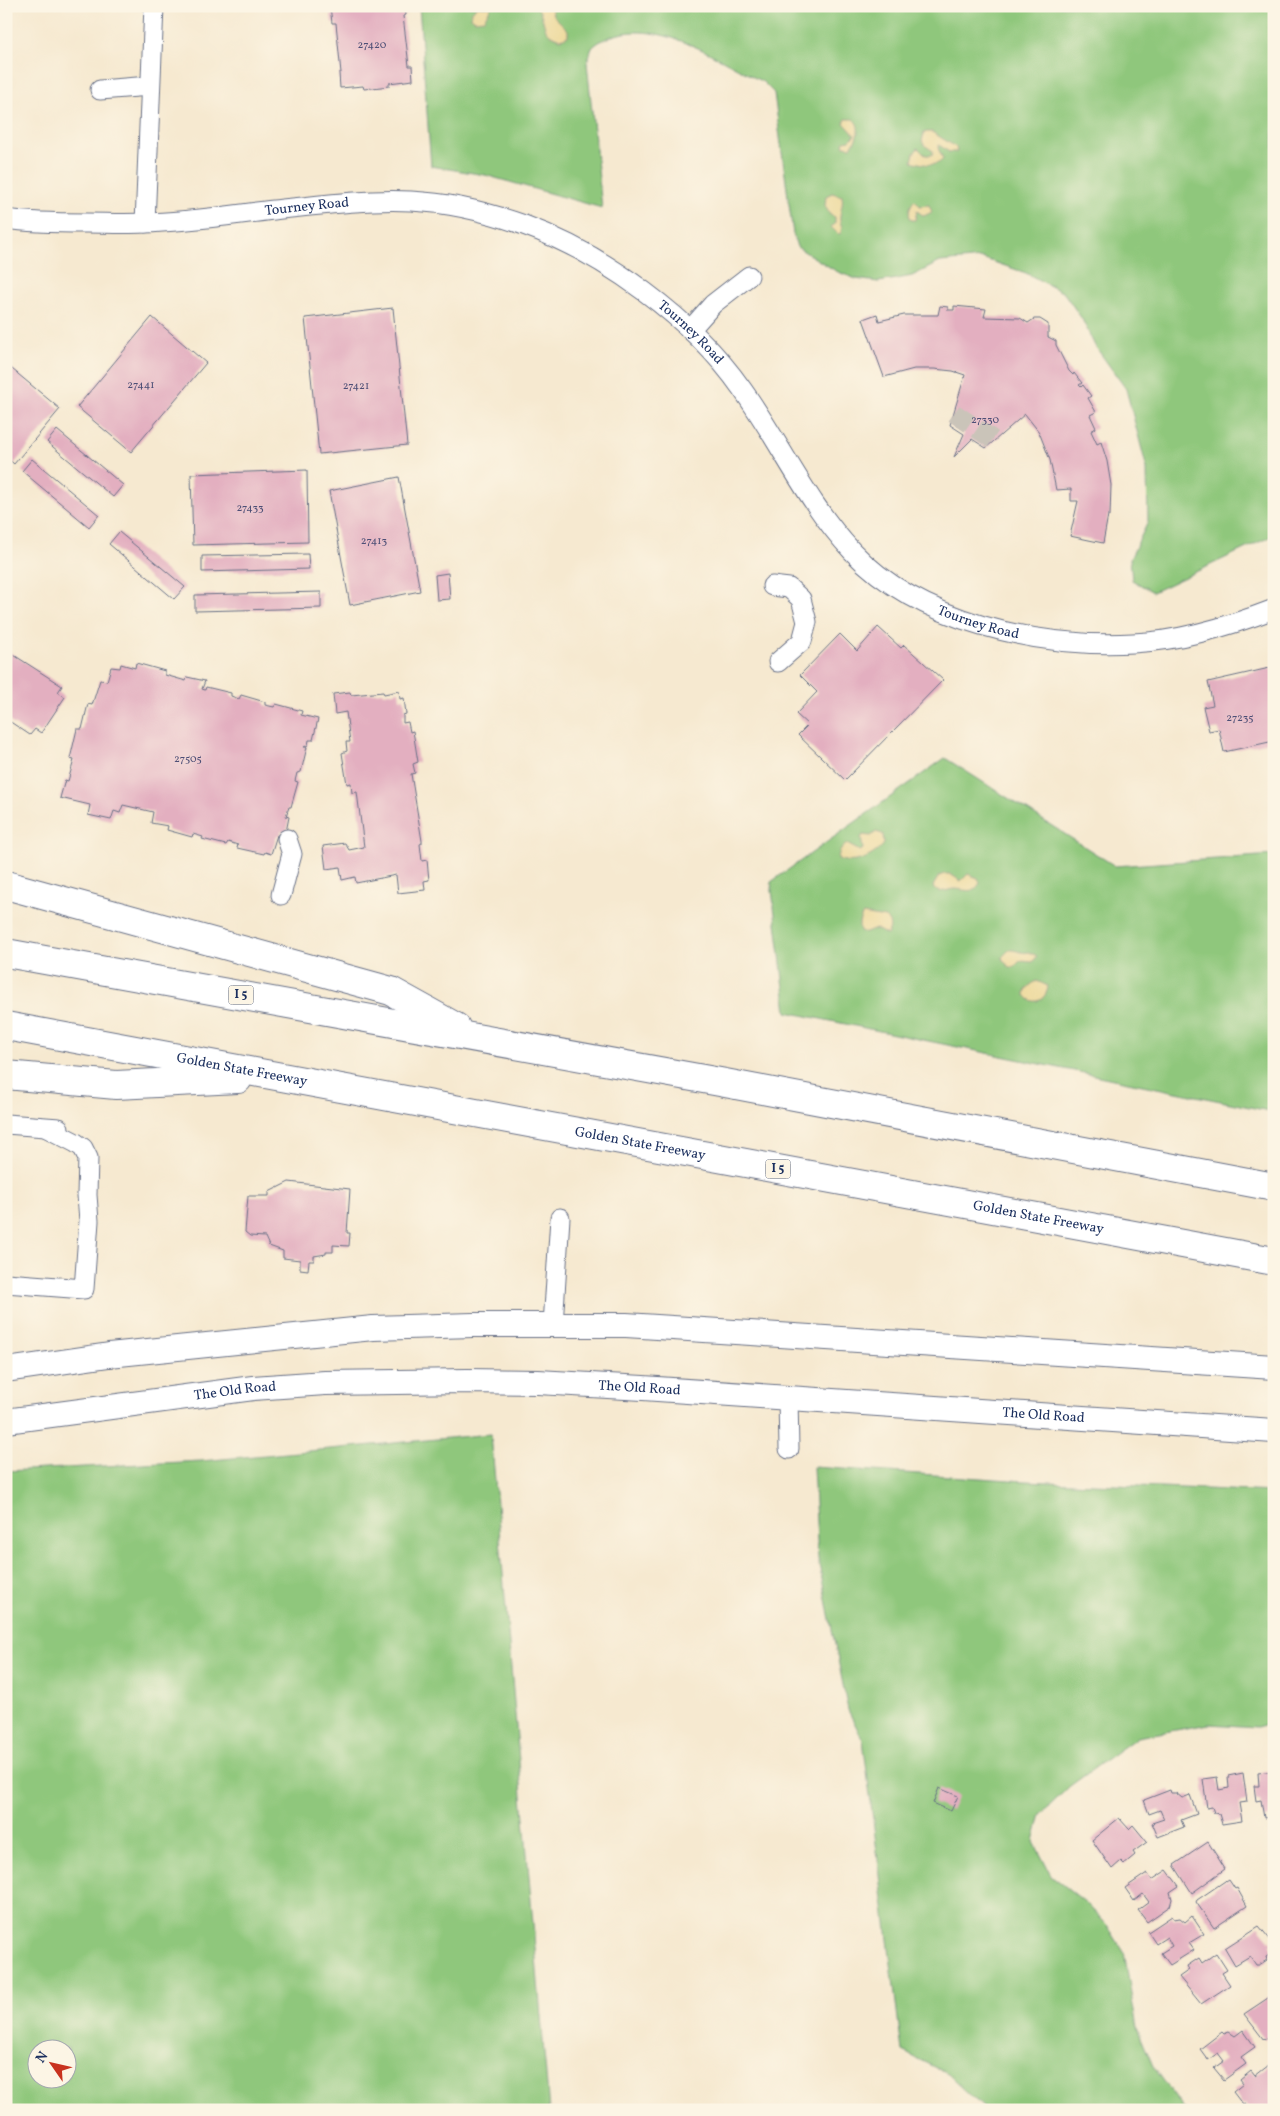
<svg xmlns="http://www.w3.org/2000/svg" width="1280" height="2116" font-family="Vollkorn,serif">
  <rect width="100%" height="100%" fill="#fcf5e5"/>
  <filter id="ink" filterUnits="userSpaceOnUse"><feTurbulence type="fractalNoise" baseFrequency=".02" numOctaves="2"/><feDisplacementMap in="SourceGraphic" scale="10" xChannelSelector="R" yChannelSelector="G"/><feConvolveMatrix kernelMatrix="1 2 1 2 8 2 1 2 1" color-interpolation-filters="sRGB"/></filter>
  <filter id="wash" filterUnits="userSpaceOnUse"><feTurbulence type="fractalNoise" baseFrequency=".0096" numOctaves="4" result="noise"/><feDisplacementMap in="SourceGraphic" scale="20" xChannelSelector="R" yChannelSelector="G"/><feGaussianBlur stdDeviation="1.12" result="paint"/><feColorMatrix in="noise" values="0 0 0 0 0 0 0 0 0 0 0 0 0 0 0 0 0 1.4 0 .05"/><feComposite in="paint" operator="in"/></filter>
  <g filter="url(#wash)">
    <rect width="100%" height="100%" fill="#f6e9d0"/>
    <g fill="#8fc77b" stroke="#557b6c" fill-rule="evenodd">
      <path d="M419,6H1274V535L1153,592L1132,580L1130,559L1148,522L1147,469L1126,389L1095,346L1082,319L1064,293L1026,273L982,258L940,262L912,276L897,279L878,282L856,279L836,271L797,247L793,234L774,93L763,82C720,60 661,19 612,36C605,39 597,42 592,48C590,52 589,58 587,63L602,208L485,175L431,166Z"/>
      <path d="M945,758L1115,866L1274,855V1112L787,1012L771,882Z"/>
      <path d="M491,1434L549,2110H6V1471L201,1461ZM38,2048H68V2078H38Z"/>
      <path d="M813,1467L1025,1481L1274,1492V1722L1257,1727L1209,1724L1137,1737L1070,1786L1041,1814L1034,1842L1051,1875L1086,1903L1107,1925L1124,1952L1137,2028L1153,2066L1185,2110H986L948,2074L902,2051L863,1740L848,1710L818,1559Z"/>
    </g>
    <g fill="#eeda9e" stroke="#84847e">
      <path d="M477,6H492L484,19L475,20L471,17V13Z"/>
      <path d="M536,6H551L553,15L568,30V36L561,39C538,33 548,20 536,6Z"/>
      <path d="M846,119H853C862,126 858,138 851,147L844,146L843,143L844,141L850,140L855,135L844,123Z"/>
      <path d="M927,132H932L956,147L957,152H949L939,145L938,148L943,159C937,168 921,164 912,161L914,153L918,148L925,155H932L933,151L924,145L922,141L924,133Z"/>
      <path d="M832,193L842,196C844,205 839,212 840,221C841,226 843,227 841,233L838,234L831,227L835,223V217L830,215L825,206L826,196Z"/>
      <path d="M915,200L920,206L929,205L932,212L924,216L917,211L915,220H911C907,214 910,204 915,200Z"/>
      <path d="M876,832L883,834L884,844C874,857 854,866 838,859C838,853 842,847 847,844L860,851L863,849L861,838L863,835L871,836Z"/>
      <path d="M944,874H950L961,881L968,874L978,878L980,883C973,895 965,889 954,889C945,890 942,894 934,889L933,886L939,876Z"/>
      <path d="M863,914L885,918L889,922L890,927L888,934L887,935L876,929L866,933L860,931C858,924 859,920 863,914Z"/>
      <path d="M1009,950C1016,949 1021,954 1029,952L1037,956L1033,962L1020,961L1014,967H1010L1003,961L1002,957Z"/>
      <path d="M1037,981L1048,986C1047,1000 1033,1007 1025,995C1025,988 1031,984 1037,981Z"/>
    </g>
    <g id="blocks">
      <g fill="#e3afc0">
        <path d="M330,6H405L406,15L403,16L409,66H412L413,80L389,83V86L364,89L363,86L340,88L339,73H341L336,23H332Z"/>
        <path d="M940,306L948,307V310H954V306L986,309L984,317L1020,318L1028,323L1034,319H1040L1048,324V337L1056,341V345L1069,371L1073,375L1074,373L1082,383L1079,385L1081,387L1083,385L1091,396L1088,398L1096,412L1090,415L1096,428L1091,431L1097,444L1101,442L1107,461L1111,485L1110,515H1108L1103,543L1070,536L1078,501H1071V489L1056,490L1050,460L1039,432L1025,414L986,448L972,439L954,457L964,434L950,425L965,375L953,371L934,369H914L884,377L863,319L877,314L879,321L904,315H938Z"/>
        <path d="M393,308L407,445L319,454L305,318Z"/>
        <path d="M152,317L206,363L131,452L77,407Z"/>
        <path d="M6,364L60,409L14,464L6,457Z"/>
        <path d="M57,430L123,485L113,497L47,442Z"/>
        <path d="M32,459L99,515L89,527L22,471Z"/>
        <path d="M307,470L308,542L193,545L191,474Z"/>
        <path d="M399,477L420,591L350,605L329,491Z"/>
        <path d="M119,532L185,587L174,599L109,544Z"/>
        <path d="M308,554L309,569L202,572V556Z"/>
        <path d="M448,573L450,599L437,600L435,575Z"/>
        <path d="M321,592V608L195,611V595Z"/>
        <path d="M878,627L901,648L904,645L943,680L845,780L798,735L808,725L796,714L817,692L800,675L840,634L857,651Z"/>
        <path d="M6,650L62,686L58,692L65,697L41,733L35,729L30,735L6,719Z"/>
        <path d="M136,663L165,671V675L186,681L187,677L205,681L202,689L205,690L206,687L231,693V696L239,699L241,695L265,702V705L274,707L276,704L302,711L301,715L318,719L313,740H309L308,745L304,747H307L301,772L297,773L295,781L298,782L291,807H289L286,816L289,817L286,832L281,831V835H277L271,854L265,852L264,854L237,848L238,845L228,842L226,845L202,839L203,837L193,834L192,837L167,830L168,826L151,823L153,812L123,805L120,813L114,811L111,820L88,815L90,805L60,798L65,780L68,781L74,760L70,759L77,729H82L88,704L92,705L100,680L107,681L111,667L120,668L121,664L135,668Z"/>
        <path d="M1274,667V741L1224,752L1219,729L1209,731L1203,707L1213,705L1208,682Z"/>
        <path d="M399,691L400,699L404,698L406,714L403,715V723L408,722L410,732L413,731L418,762L413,764L415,773L411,774L422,841V843L420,844L422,861L427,860L429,880L424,881L425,890L398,893L396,875L356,883L355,877L342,880L340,867L326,869L323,846L345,843L349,850L364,847L357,792L352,793L351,783L347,784L342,753L347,751L346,742H350L346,712L335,714L333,694L350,692L351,695L383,692L384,694Z"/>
        <path d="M289,1182L350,1189L347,1233H350L349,1246L333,1245V1252H326V1254L314,1256V1261H309L308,1270L300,1269V1260L283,1258V1251L269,1246L265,1237L250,1236L245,1232L248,1196H269V1192Z"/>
        <path d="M1274,1771V1816L1264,1818L1261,1800L1256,1801L1254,1786H1259L1258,1773Z"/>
        <path d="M1243,1773L1247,1802L1239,1803L1242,1821L1222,1824L1219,1814L1214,1813L1212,1807L1207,1808L1203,1779L1217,1777L1219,1790L1229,1788L1228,1776Z"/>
        <path d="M939,1788L958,1796L951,1811L933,1803Z"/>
        <path d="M1170,1790L1171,1793H1176L1182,1798L1190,1795L1197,1814L1181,1820L1184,1827L1158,1837L1152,1823L1164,1819L1160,1810L1149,1814L1144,1800Z"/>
        <path d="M1119,1818L1129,1829L1133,1825L1147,1842L1133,1852L1135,1855L1124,1864L1121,1861L1112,1869L1092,1840Z"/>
        <path d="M1208,1842L1225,1869L1192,1893L1174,1865Z"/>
        <path d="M1167,1870L1179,1886L1170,1892L1172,1899L1170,1906L1147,1922L1138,1910L1149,1902L1143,1894L1134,1901L1125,1888L1147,1873L1152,1880Z"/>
        <path d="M1229,1880L1235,1889L1237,1888L1247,1906L1214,1928L1196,1902L1197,1900L1225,1881L1226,1882Z"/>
        <path d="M1172,1916L1174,1919L1180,1918L1185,1922L1192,1916L1204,1934L1189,1943L1194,1950L1170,1965L1161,1953L1172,1946L1167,1937L1156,1944L1148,1932Z"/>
        <path d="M1259,1926L1273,1943L1271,1944L1274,1952L1266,1957L1267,1960L1259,1965H1256L1250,1956L1235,1965L1225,1948Z"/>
        <path d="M1216,1953L1227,1970L1222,1973L1230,1985L1201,2004L1179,1977L1189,1970L1187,1966L1199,1958L1202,1963Z"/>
        <path d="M1274,1994V2032L1264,2040L1244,2014Z"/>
        <path d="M1243,2030L1255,2047L1241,2057L1246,2064L1224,2080L1214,2068L1224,2061L1218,2053L1208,2060L1200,2049L1222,2032L1224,2034L1229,2032L1235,2036Z"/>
        <path d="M1269,2065L1274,2071V2103L1266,2110H1250L1245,2104L1243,2105L1233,2092L1243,2084L1240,2080L1251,2071L1255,2076Z"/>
      </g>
    </g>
  </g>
  <g filter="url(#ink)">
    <use href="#blocks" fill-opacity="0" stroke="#687086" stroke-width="1"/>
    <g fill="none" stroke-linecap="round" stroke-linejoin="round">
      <path stroke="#cac4b9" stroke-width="19" stroke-dasharray="19 9" stroke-linecap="butt" d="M954,413L995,441"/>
      <g stroke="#687086" stroke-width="21">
        <g id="minor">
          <path d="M100,90L150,86"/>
          <path id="s1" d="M6,219C32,223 60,223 86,223C105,223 125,224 144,223C187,222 231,215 274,210C320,205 365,199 411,201C450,203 488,212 524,225C604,254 693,319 742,389C780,442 807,503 852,551C919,622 1039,648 1133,643C1181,641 1230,626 1274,609"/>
          <path d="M145,223L154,6"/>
          <path d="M690,330L713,304L749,276"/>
          <path d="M772,586L789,588L801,599L807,622L802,641L778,662"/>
          <path d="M281,895L292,854L287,839"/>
          <path d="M6,1124L59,1128"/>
          <path d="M6,1283L84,1289L89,1221L87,1195L88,1158L83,1148L76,1143L47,1128"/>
          <path d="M553,1325L560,1218"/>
          <path d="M788,1398L789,1449"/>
        </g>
      </g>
      <g stroke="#687086" stroke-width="26">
        <g id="major">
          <path d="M6,1370L109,1355L373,1328L473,1325H626L1274,1367"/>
          <path id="s2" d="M6,1421L253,1388L325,1383L468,1381L538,1382L643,1388L1274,1431"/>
        </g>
      </g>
      <g stroke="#687086" stroke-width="30">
        <g id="highway">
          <path d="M6,885L391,991L456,1027"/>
          <path d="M6,953L720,1082L1274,1187"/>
          <path id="s3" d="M6,1026L1274,1261"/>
          <path d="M6,1075L116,1085L238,1079"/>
        </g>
      </g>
      <use href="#minor" stroke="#fff" stroke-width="19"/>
      <use href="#major" stroke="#fff" stroke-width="24"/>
      <use href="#highway" stroke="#fff" stroke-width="28"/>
    </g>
  </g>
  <g text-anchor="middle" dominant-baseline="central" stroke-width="4" stroke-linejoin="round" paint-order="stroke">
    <g font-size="11" fill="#4d4f76">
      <text x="372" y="45">27420</text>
      <text x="141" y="385">27441</text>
      <text x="356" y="386">27421</text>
      <text x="985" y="420">27330</text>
      <text x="250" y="508">27433</text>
      <text x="374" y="541">27413</text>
      <text x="1240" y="718">27235</text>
      <text x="188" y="759">27505</text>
    </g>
    <g fill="#fcf5e5" stroke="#5e6a86" stroke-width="1">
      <rect x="228.5" y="985.5" width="25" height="19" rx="4"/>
      <rect x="765.5" y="1159.5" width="25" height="19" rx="4"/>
    </g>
    <g font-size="12" font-weight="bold" fill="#1b2f5e">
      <text x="241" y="995">I 5</text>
      <text x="778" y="1169">I 5</text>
    </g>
    <g font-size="14" fill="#1b2f5e" stroke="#fcf5e5">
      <text stroke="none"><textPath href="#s1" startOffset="302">Tourney Road</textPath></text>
      <text stroke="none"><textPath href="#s1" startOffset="722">Tourney Road</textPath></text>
      <text stroke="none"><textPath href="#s1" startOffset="1142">Tourney Road</textPath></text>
      <text stroke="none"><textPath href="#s3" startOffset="240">Golden State Freeway</textPath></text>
      <text stroke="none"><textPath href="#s3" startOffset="645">Golden State Freeway</textPath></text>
      <text stroke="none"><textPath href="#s3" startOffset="1050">Golden State Freeway</textPath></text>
      <text stroke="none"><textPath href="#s2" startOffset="636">The Old Road</textPath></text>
      <text stroke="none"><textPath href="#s2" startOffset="231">The Old Road</textPath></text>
      <text stroke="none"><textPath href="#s2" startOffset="1041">The Old Road</textPath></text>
    </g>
  </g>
  <rect width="1280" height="2116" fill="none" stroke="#fcf5e5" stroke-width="25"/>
  <g transform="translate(52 2064) rotate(304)"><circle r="24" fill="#fcf5e5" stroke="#a2a6af"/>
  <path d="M0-4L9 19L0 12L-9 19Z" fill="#c8321e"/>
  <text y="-8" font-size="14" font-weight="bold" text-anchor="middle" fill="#1b2f5e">N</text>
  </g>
</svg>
